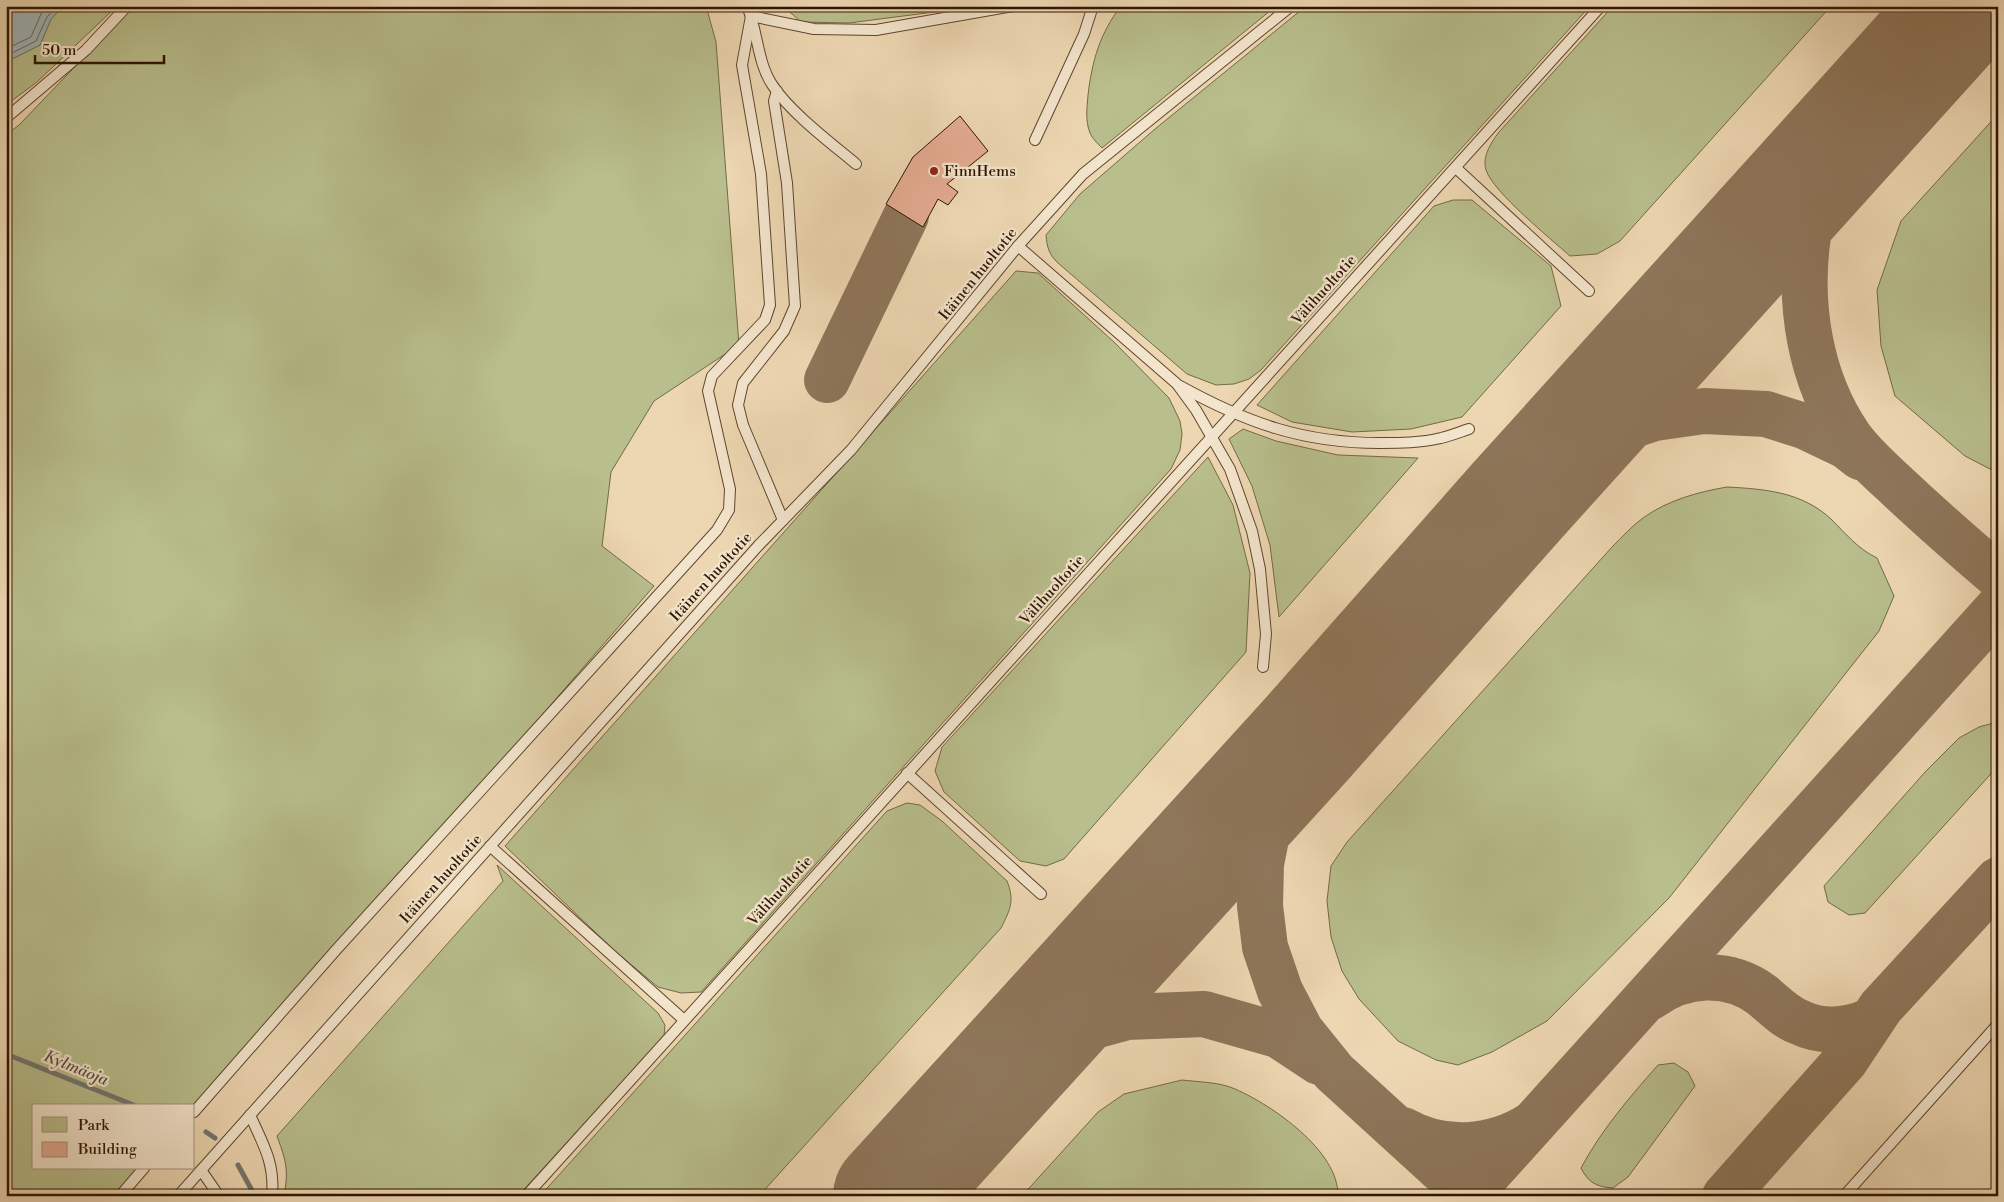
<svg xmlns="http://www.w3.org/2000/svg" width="2004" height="1202" font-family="'Libre Bodoni',serif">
  <rect width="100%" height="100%" fill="#edd7b2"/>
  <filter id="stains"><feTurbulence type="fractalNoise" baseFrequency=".004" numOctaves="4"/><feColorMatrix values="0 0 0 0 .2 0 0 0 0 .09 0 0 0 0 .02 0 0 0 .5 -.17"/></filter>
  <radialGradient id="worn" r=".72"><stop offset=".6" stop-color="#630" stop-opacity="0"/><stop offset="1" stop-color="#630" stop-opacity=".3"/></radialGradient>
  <g fill="#b8be8c" stroke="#736a46">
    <path d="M63,6H117L37,82L6,105V62L40,45L51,19Z"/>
    <path d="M133,6H706L716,42L739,345L654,401L611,472L602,546L654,586L495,769L194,1106H34V1168H139L115,1196H6V135L19,125Z"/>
    <path d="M783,6H981L849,23L801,22Z"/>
    <path d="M1121,6H1276L1102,148C1098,144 1092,138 1090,133C1085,120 1087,108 1088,95C1092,61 1100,33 1121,6Z"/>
    <path d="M1306,6H1590L1261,370L1249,379L1234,384L1216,385L1187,374L1058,263C1049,255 1047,247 1046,235L1080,194L1155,129Z"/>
    <path d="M1613,6H1831L1620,241L1597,254L1570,256C1551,239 1493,192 1486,170C1482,156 1491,143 1499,132Z"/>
    <path d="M1998,114V469H1990L1965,456L1895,396L1881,346L1877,290L1901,221Z"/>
    <path d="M1453,200H1472L1551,266L1561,306L1462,417L1411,429L1352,432L1292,422L1257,405L1434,206Z"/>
    <path d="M1016,271L1038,273L1115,343L1169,398L1180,421L1182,434L1180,450L1171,469L701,992L681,993L658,987L616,952L505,846Z"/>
    <path d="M1243,429L1276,441L1338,455L1418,458L1279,617L1270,545L1252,486L1229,439Z"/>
    <path d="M1208,457L1233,505L1250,573L1246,652L1064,859L1046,866L1020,861L944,792L935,771L942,747Z"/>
    <path d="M1727,487C1765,489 1802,492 1831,519C1846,534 1858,549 1877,558L1894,596L1879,631L1669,898L1547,1021L1492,1052L1458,1065L1436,1060L1398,1041L1359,999L1342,971L1331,937L1327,901L1331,866L1347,842L1612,547C1622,537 1632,526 1643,518C1668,500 1698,492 1727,487Z"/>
    <path d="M1993,723L1998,726V766L1865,913L1849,915L1828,902L1824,886L1926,771L1959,738L1979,727Z"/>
    <path d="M907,803L920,805L942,821L1007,881C1015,901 1010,910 1001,928L759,1196H540L887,811Z"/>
    <path d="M497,865L658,1013L665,1025L664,1036L518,1196H284C289,1169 286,1161 277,1136L503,881Z"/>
    <path d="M1674,1063L1688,1072L1695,1086L1628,1177L1613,1188C1596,1187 1588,1182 1581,1168C1602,1129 1629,1098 1658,1065Z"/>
    <path d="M1182,1080C1198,1082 1220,1082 1235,1089C1272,1105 1339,1151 1338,1196H1022L1098,1112L1124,1094Z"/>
  </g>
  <path fill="#a0b6b9" stroke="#72766f" d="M6,6H63L51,19L40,45L6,62Z"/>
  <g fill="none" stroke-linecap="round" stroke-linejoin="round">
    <g stroke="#67665d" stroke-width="1">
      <path d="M6,49L31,37L41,14L48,6"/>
      <path d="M6,56L36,41L47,17L57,6"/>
    </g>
    <g stroke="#72766f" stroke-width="5">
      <path d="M6,1054L136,1106"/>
      <path d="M206,1132L215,1138"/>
      <path d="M238,1165L255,1196"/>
    </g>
    <g stroke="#8e765a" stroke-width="46">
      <path d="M1877,103C1856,132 1832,162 1820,196C1815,209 1809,223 1808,236C1798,304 1810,379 1849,436C1862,455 1882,472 1899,488C1931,518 1964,547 1998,576"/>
      <path d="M827,380L906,216"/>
      <path d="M1516,502L1569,455L1606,434L1655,418L1704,411L1766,414L1804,426L1846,446L1860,457"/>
      <path d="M1304,742L1281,787L1268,828L1261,864L1260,906L1265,947L1280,991L1301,1031L1334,1072L1470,1196"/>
      <path d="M1651,997C1684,973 1728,970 1762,995C1774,1005 1784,1016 1799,1022C1821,1033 1848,1031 1870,1021"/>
      <path d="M982,1095L1024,1061L1083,1029L1127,1017L1204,1014L1278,1035L1319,1062"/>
      <path d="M1403,1130C1443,1153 1493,1149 1531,1125"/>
      <path d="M1468,1196L1998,608"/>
      <path d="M1725,1196L1845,1061L1881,1007L1998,880"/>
    </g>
    <path stroke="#8e765a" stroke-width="116" d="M891,1196L1304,742L1516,502L1964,6"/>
  </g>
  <path fill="#e4ab91" stroke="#2e1501" d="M960,116L988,151L947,184L958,192L948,205L938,199L923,227L886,204L913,157Z"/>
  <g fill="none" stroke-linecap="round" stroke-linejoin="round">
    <g stroke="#5e462d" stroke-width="12">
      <g id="service">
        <path d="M747,6C758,31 757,63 773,86C791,113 831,143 856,164"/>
        <path d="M777,91L774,101L787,183L795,306L784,331L743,383L738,405L743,425L783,520"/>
        <path d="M6,118L86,50L127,6"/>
        <path d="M1035,140L1084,34L1093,6"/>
        <path d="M1456,168L1589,291"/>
        <path d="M1018,246L1177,384L1196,410L1230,469L1252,531L1260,569L1266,634L1263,667"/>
        <path d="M1180,386C1247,423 1303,443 1380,443C1399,443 1421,443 1441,438C1450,436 1460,432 1469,429"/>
        <path d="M907,773L1041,894"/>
        <path d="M490,846L684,1020"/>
        <path d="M194,1112L336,950L717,530L729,510L730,489L708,391L712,376L765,320L770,305L761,174L742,65L751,16L814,29L876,30L1013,6"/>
        <path d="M250,1115C263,1144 275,1163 272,1196"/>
        <path d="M201,1170L219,1196"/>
        <path d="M120,1196L144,1168"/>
        <path d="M178,1196L758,546L851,450L1018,246L1083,174L1291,6"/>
        <path d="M526,1196L1601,6"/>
        <path d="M1844,1196L1998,1024"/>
      </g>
    </g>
    <use href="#service" stroke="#f3e5cd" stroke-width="10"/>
  </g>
  <circle fill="#8f2418" stroke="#f3e5cd" stroke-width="2" cx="934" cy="171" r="5"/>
  <g text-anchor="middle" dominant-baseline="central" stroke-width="4.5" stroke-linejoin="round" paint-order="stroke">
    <g font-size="15" fill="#2e1501" stroke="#f3e5cd" text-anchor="start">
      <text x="944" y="171">FinnHems</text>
    </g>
    <g font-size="15" fill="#2e1501" stroke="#f3e5cd">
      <text transform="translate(978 274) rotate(-51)">Itäinen huoltotie</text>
      <text transform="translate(1324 290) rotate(-48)">Välihuoltotie</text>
      <text transform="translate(711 577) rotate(-48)">Itäinen huoltotie</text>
      <text transform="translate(1052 590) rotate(-48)">Välihuoltotie</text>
      <text transform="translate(441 879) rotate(-48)">Itäinen huoltotie</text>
      <text transform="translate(780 891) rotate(-48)">Välihuoltotie</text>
    </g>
    <g font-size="16" font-style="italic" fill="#564d41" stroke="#f3e5cd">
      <text transform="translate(76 1068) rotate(22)">Kylmäoja</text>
    </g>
  </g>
  <rect width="2004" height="1202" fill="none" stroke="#edd7b2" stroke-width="25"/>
  <rect x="8" y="8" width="1989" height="1187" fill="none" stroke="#2e1501" stroke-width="2.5"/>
  <rect x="12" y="12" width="1979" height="1177" fill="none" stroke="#2e1501"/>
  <rect x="32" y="1104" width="162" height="65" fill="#f3e5cd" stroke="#a4927b"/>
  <rect x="42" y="1117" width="25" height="15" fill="#b8be8c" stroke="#a4927b"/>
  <text x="78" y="1130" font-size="15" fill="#2e1501">Park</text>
  <rect x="42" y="1142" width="25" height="15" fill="#e4ab91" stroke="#a4927b"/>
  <text x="78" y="1154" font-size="15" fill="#2e1501">Building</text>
  <path d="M35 55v8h129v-8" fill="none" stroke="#2e1501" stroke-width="2.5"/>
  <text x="42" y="55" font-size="15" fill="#2e1501" stroke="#f3e5cd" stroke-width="4" paint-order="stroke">50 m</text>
  <rect width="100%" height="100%" filter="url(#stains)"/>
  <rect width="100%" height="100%" fill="url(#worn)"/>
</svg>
